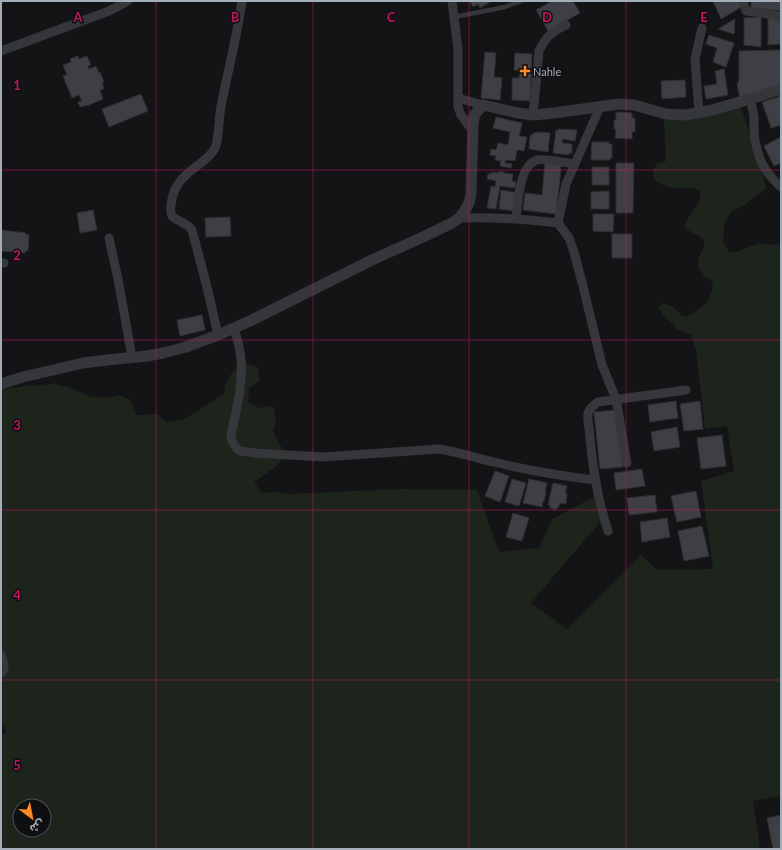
<svg xmlns="http://www.w3.org/2000/svg" width="782" height="850" font-family="Lato,'Noto Sans Arabic',sans-serif">
  <rect width="100%" height="100%" fill="#141416"/>
  <path fill="#1c241c" fill-rule="evenodd" d="M741,107L767,188L746,204L731,212L727,218L725,222L723,241L728,251L735,252L758,244L781,245V796L753,801L760,849H1V735L6,732L1,719V390L24,386L55,384L68,387L91,397L105,398L119,395L131,400L135,411L136,415L157,414L167,422L183,420L224,394L226,382L234,370L247,364L258,367L260,380L249,388L248,402L259,408L273,406L276,420L273,432L280,444L285,456L274,468L254,482L262,493L275,492L288,494L401,489L477,490L499,552L539,548L552,519L594,497L600,522L531,603L567,629L641,555L657,570L713,569L701,481L734,471L727,426L705,429L696,351L691,335L677,329L673,324L662,314L659,308L663,303L671,306L683,316H689L705,304L709,298L713,286L711,280L705,277L698,266V259L704,247V240C697,233 690,234 684,226C689,213 701,206 700,192L695,188H676L669,187L659,183L654,179L653,173L656,164L666,161L664,120L689,117ZM20,806H44V830H20Z"/>
  <g fill="#3e3f44" stroke="#2e2f32">
    <path d="M470,1H490V2L480,8L478,4L473,7Z"/>
    <path d="M552,1H573L580,13L548,31L536,10Z"/>
    <path d="M713,1H742L743,6L721,19Z"/>
    <path d="M751,1H781V11L751,8Z"/>
    <path d="M761,17V47L744,45V18Z"/>
    <path d="M768,17L781,22V44L768,45Z"/>
    <path d="M735,19L734,34L718,29Z"/>
    <path d="M709,35L734,43L726,67L713,62L717,48L706,44Z"/>
    <path d="M781,50V84L740,99L737,84L739,81V51Z"/>
    <path d="M485,52L496,53L494,77L502,78L500,100L481,98Z"/>
    <path d="M515,53L532,54L530,101L512,100V78H519L520,71L514,70Z"/>
    <path d="M78,56L79,59L87,56L91,65L88,66L89,69L96,66L99,73L100,72L104,82H102L104,89L100,90L103,99L87,106V105L80,107L78,102L82,101L79,95L72,98L63,76L67,75L63,65L71,62L70,59Z"/>
    <path d="M724,69L728,95L706,99L704,86L717,84L715,71Z"/>
    <path d="M685,80L686,97L662,99L661,81Z"/>
    <path d="M141,94L148,111L109,127L102,109Z"/>
    <path d="M781,96V125L771,128L762,102Z"/>
    <path d="M616,112L632,113V118H635V132H632V139L615,138L616,129H614V120H616Z"/>
    <path d="M496,117L522,123L519,136L527,137L524,151L517,150L515,161L506,160L505,163L512,164L511,168L500,166L501,161L495,160L496,156L490,155L491,149L496,150L498,143L508,145L510,132L493,128Z"/>
    <path d="M558,129L577,130L575,141L563,139L562,143L572,144V154L569,153V155L553,153L556,130L558,131Z"/>
    <path d="M539,132L550,133L548,152L529,149L530,136L534,133Z"/>
    <path d="M781,137V163L774,166L764,146Z"/>
    <path d="M592,142H609V144H612V158H610V160H591Z"/>
    <path d="M545,163L561,165L560,169H561L556,214L523,210L525,193L542,195Z"/>
    <path d="M616,163H634L633,213H616Z"/>
    <rect x="592" y="167" width="17" height="18"/>
    <path d="M499,171L504,172V173L513,174L512,181L516,182L515,188L500,186L496,209L487,208L491,186L495,187L496,181L487,179L488,174H491L492,172L499,173Z"/>
    <path d="M501,190L518,193L515,211L499,209Z"/>
    <path d="M609,191V209H591V192Z"/>
    <path d="M93,210L97,230L80,233L77,213Z"/>
    <path d="M593,214H614L613,232L593,231Z"/>
    <path d="M230,217L231,236L206,237L205,218Z"/>
    <path d="M1,230L26,233V234L29,235L28,251H25V253L1,251Z"/>
    <rect x="612" y="234" width="20" height="24"/>
    <path d="M202,315L205,330L180,336L177,320Z"/>
    <path d="M676,401L678,418L650,422L648,405Z"/>
    <path d="M700,401L703,429L684,431L680,404Z"/>
    <path d="M617,410L623,467L600,469L594,412Z"/>
    <path d="M677,427L680,447L654,451L651,432Z"/>
    <path d="M722,435L726,466L701,469L697,438Z"/>
    <path d="M642,469L645,486L616,490L614,473Z"/>
    <path d="M495,471L509,476L500,502L485,496Z"/>
    <path d="M512,479L526,483L519,506L505,502Z"/>
    <path d="M529,479L547,483L545,491L546,492L544,501H543L542,507L523,503Z"/>
    <path d="M553,483L567,486L565,493H567L566,504L560,503L558,508L557,507L556,510L550,508V505H548Z"/>
    <path d="M696,491L701,517L677,522L671,496Z"/>
    <path d="M655,495L657,512L629,515L627,498Z"/>
    <path d="M513,513L529,518L522,541L506,537Z"/>
    <path d="M667,518L670,537L642,542L640,522Z"/>
    <path d="M702,526L709,556L684,561L678,531Z"/>
    <path d="M781,815V849H773L767,818Z"/>
  </g>
  <g fill="none" stroke-linecap="round" stroke-linejoin="round">
    <path stroke="#35373b" stroke-width="4.5" d="M454,17L505,7L521,1"/>
    <g stroke="#35373b" stroke-width="9">
      <path d="M452,1L458,49V107L461,115L472,130"/>
      <path d="M743,1L746,11L763,13L781,17"/>
      <path d="M1,51L109,11L128,1"/>
      <path d="M458,98L483,105"/>
      <path d="M750,99C751,105 754,112 754,118C754,123 754,128 754,133C757,157 763,171 781,187"/>
      <path d="M600,107L566,184L558,223L569,238L574,252L583,286L602,365L616,399L627,463"/>
      <path d="M699,113L695,59L702,28"/>
      <path d="M533,115L539,51C546,37 552,31 566,25"/>
      <path d="M459,218C493,217 525,219 558,223"/>
      <path d="M516,218C518,203 519,165 537,160C543,158 567,163 574,164"/>
      <path d="M109,238L118,279L132,357"/>
      <path d="M1,263H4"/>
      <path d="M234,328C237,339 241,350 241,361C243,386 236,411 231,435L232,442L237,449L240,451L255,453L323,457L439,449C459,452 478,459 498,463C530,471 563,476 595,480"/>
      <path d="M218,335L207,287L192,230C190,228 188,225 185,224C175,217 169,220 171,205C174,179 189,173 207,158C210,155 214,151 216,146C219,133 219,119 221,106C228,71 237,36 242,1"/>
      <path d="M608,531C598,501 593,470 590,439C590,432 587,419 588,414C589,408 594,405 598,402L686,390"/>
      <path d="M1,655C3,662 7,668 1,673"/>
    </g>
    <path stroke="#35373b" stroke-width="11" d="M1,384L23,377L83,363L107,360L147,356L163,353L186,347L218,335L250,321L374,259L423,237L452,223L459,218L464,212L469,203L471,194L473,123L475,114L483,105L518,113L533,115L554,113L619,104L634,105L666,114L685,115L712,110L750,99L781,89"/>
  </g>
  <path fill="none" stroke="#c2185b" stroke-width="1" stroke-opacity="0.55" d="M156,1V849M313,1V849M469,1V849M626,1V849M1,170H781M1,340H781M1,510H781M1,680H781"/>
  <path fill="#ff8923" stroke="#0f0f11" stroke-width="1.5" d="M523 65h4v4h4v4h-4v4h-4v-4h-4v-4h4z"/>
  <g text-anchor="middle" dominant-baseline="central" stroke-width="3" stroke-linejoin="round" paint-order="stroke">
    <g font-size="11" fill="#a4aeb8" stroke="#0f0f11" text-anchor="start">
      <text x="533" y="71">Nahle</text>
    </g>
  </g>
  <g font-size="13" text-anchor="middle" font-weight="bold" fill="#c2185b" stroke="#0f0f11" stroke-width="3" stroke-linejoin="round" paint-order="stroke">
    <text x="78" y="22">A</text>
    <text x="235" y="22">B</text>
    <text x="391" y="22">C</text>
    <text x="547" y="22">D</text>
    <text x="704" y="22">E</text>
    <text x="17" y="90">1</text>
    <text x="17" y="260">2</text>
    <text x="17" y="430">3</text>
    <text x="17" y="600">4</text>
    <text x="17" y="770">5</text>
  </g>
  <rect width="782" height="850" fill="none" stroke="#a4aeb8" stroke-width="4"/>
  <g transform="translate(32 818) rotate(148)"><circle r="19" fill="#0f0f11" stroke="#4b4f54"/>
  <path d="M0-3L7 15L0 10L-7 15Z" fill="#ff8923"/>
  <text y="-6" font-size="11" font-weight="bold" text-anchor="middle" fill="#a4aeb8">ش</text>
  </g>
</svg>
